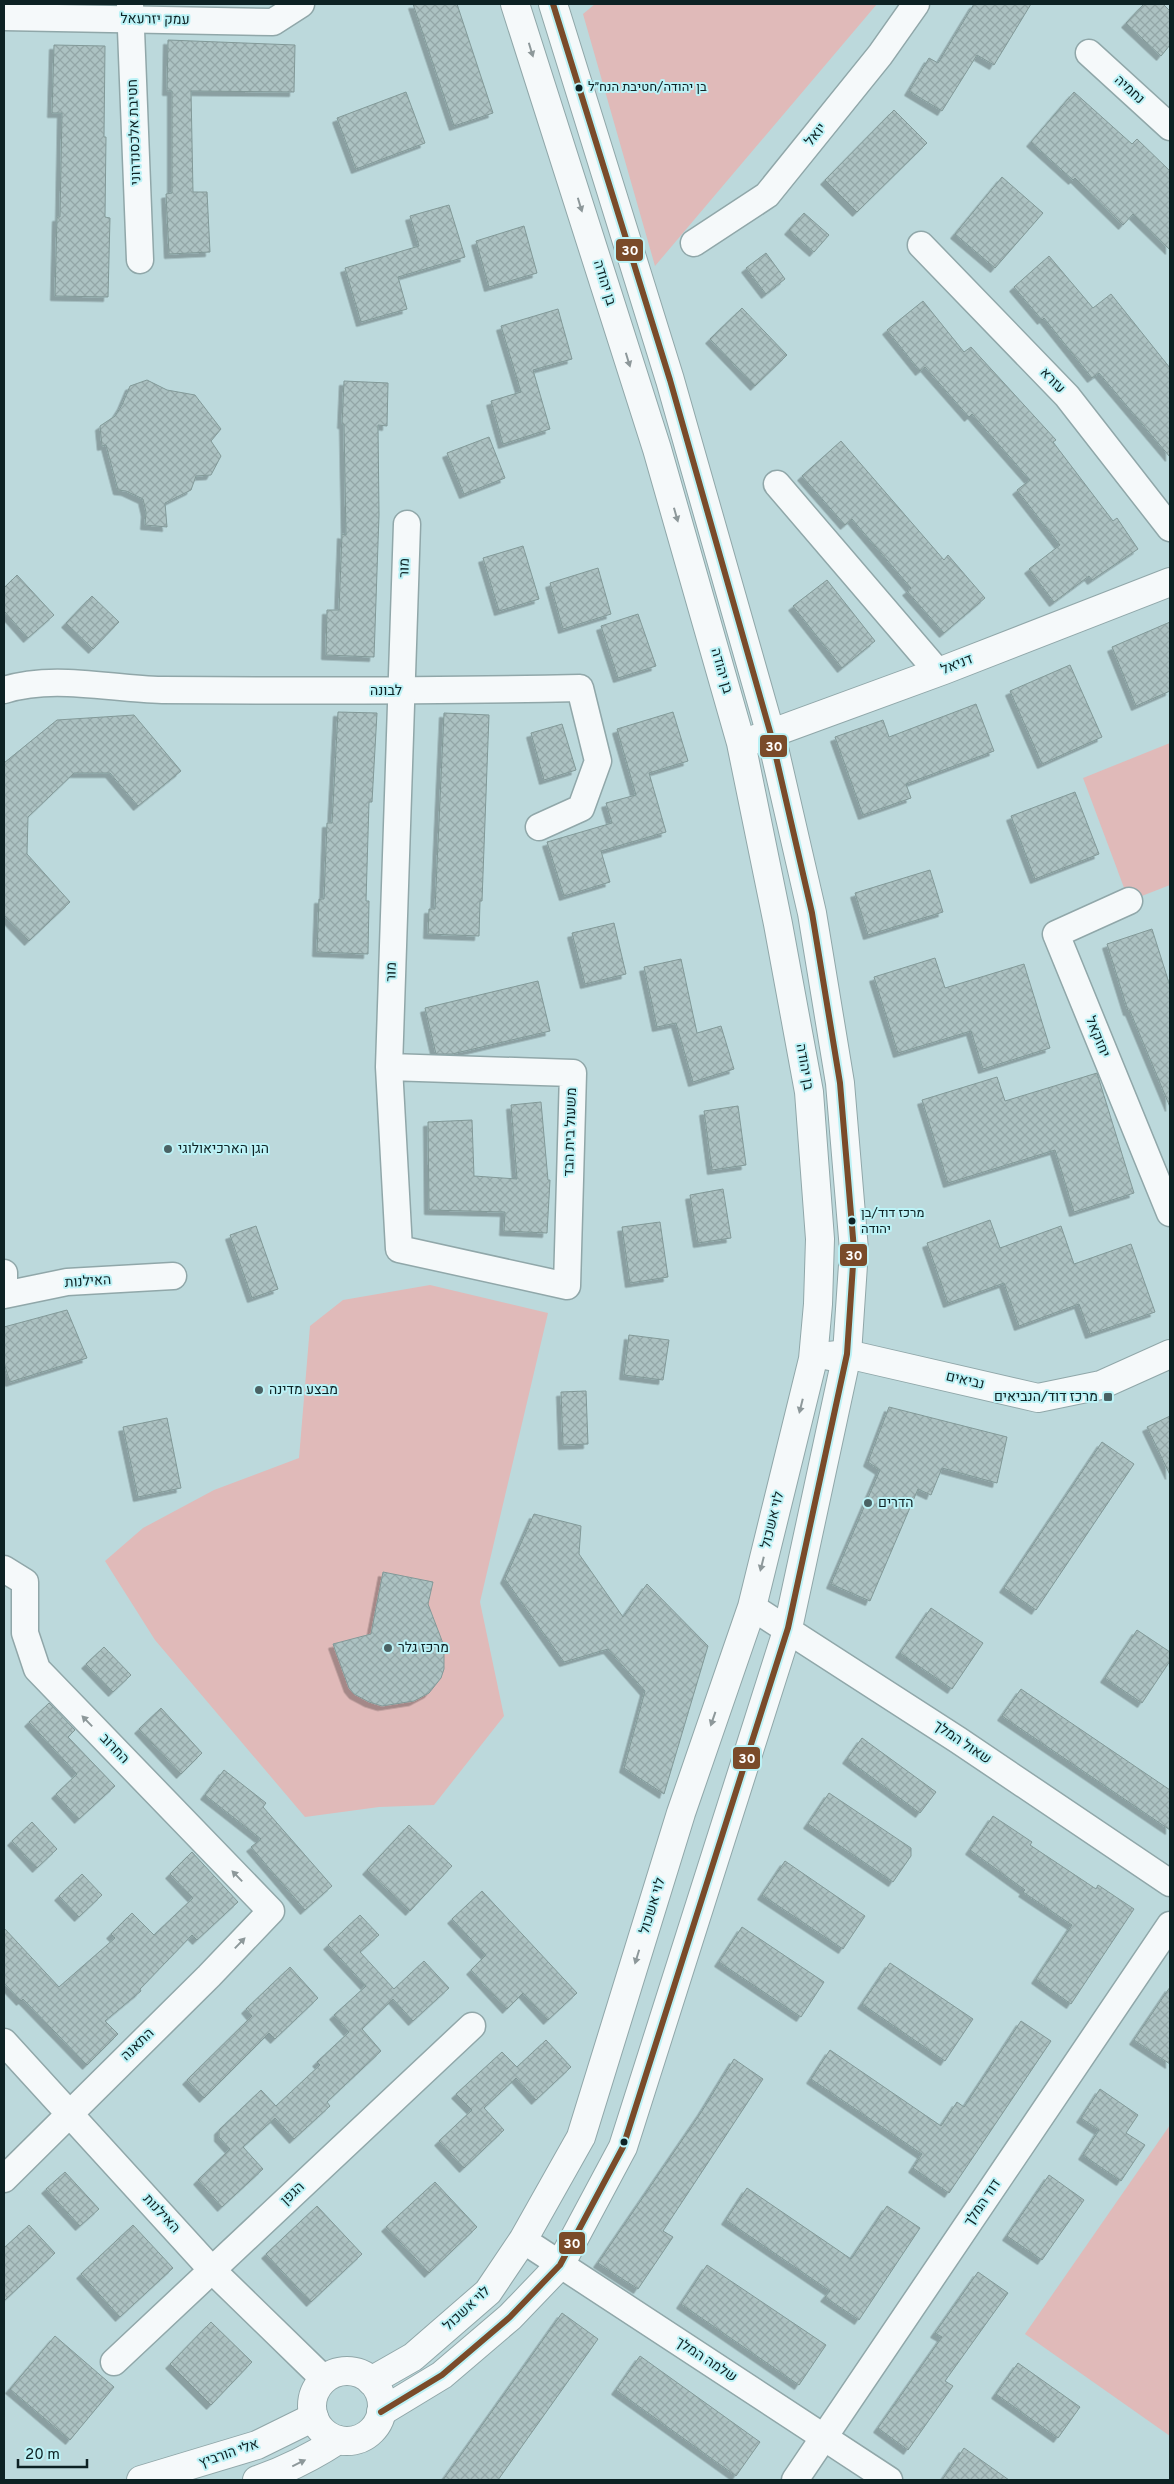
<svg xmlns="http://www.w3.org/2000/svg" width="1174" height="2484" font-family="Overpass,Heebo,sans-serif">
  <defs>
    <pattern id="building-cross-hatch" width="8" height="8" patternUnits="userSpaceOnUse" patternTransform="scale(1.25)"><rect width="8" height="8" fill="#acc2c2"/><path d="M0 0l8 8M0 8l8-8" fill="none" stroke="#93a6a7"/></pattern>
    <filter id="shadow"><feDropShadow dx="-4.5" dy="4.5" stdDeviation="0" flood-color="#0004"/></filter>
  </defs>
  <rect width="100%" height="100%" fill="#bcd9dc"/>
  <g fill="#e0bab9">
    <path d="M595,4H877L655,266L583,14Z"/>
    <path d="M1170,743V885L1129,901L1083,778Z"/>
    <path d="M430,1285L548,1313L480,1602L504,1716L434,1805L379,1807L305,1817L155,1640L105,1561L143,1528L214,1490L299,1458L310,1326L343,1300Z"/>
    <path d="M1170,2125V2436L1025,2334Z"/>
  </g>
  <g fill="url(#building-cross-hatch)" stroke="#829998" filter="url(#shadow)">
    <path d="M413,4H457L493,113L454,126Z"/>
    <path d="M974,4H1031L994,65L977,55L942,111L909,91L929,58L938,63Z"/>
    <path d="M1144,4H1163L1170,11V45L1161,56L1126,23Z"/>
    <path d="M168,40L295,45L294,92L191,91L193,192H207L210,252L169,254L166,194L172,193V91H167Z"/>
    <path d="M54,45L105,46L104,137H106L105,217L110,218L108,297L55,296L57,217H60L62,113H52Z"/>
    <path d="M406,92L425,143L356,169L337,118Z"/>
    <path d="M1074,92L1132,144L1137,139L1170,171V250L1133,214L1123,225L1075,178L1073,180L1031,142Z"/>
    <path d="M894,110L927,143L857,212L825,180Z"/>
    <path d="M1002,177L1043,213L995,268L955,234Z"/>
    <path d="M449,205L465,257L398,277L407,309L361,322L345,268L419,246L410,216Z"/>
    <path d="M804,213L829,235L814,252L789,230Z"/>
    <path d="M524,226L537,273L489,287L476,241Z"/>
    <path d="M766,253L785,279L766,294L746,268Z"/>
    <path d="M1049,256L1093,308L1111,294L1170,368V457L1099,373L1092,378L1044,318L1042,320L1014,287Z"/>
    <path d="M923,301L964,352L971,347L1056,440L1053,442L1113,521L1117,518L1138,549L1092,580L1089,576L1054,602L1029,569L1060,545L1017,490L1030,480L972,414L969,417L925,367L920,371L887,330Z"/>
    <path d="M742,308L787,355L755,386L710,339Z"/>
    <path d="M558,309L572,359L533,370L550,429L503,444L491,401L521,392L501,326Z"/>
    <path d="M147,380L167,390L195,395L221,429L211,441L221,456L211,475L196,476L191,490L165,503L167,527L145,525L146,512L143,499L126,491L118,490L106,445L102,446L100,426L115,416L122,405L130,386Z"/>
    <path d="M344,381L388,383L387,426L378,425L379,515L374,657L326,655L327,610H339L342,534L346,535L344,424H342Z"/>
    <path d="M489,437L505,478L464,494L447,453Z"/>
    <path d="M841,441L944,560L948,555L985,598L944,633L907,591L911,588L852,519L845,525L802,476Z"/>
    <path d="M523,546L539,599L499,611L483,558Z"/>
    <path d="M598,568L611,614L563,629L550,583Z"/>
    <path d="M17,575L54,615L28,638L4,611V588Z"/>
    <path d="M827,580L875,641L842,668L793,606Z"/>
    <path d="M92,596L119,622L93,649L66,623Z"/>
    <path d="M638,614L656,666L618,678L601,626Z"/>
    <path d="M1170,622V691L1136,706L1112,647Z"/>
    <path d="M1070,665L1102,737L1042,764L1010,691Z"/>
    <path d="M976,704L994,751L906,784L911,798L863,815L835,737L883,720L889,737Z"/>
    <path d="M338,712L377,713L372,802H369L366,901H369L368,954L317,952L319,899H324L327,823H332Z"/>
    <path d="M673,712L688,761L649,773L666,832L601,851L610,882L564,896L547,842L612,823L606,803L636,795L617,729Z"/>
    <path d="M444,713L489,715L482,901H480L479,936L428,934L429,909H435Z"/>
    <path d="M134,715L181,771L138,806L110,773H74L28,817L27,854L70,902L29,941L4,915V763L57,720Z"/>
    <path d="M562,724L576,770L544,780L531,733Z"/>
    <path d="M1075,792L1099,854L1035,879L1011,816Z"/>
    <path d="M930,870L943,912L868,935L855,893Z"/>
    <path d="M614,923L626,974L585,984L572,933Z"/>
    <path d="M1152,929L1170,986V1107L1130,1011H1128L1107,944Z"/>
    <path d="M935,958L945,988L1024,964L1050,1048L983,1069L971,1031L898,1053L874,977Z"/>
    <path d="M681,959L697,1033L721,1026L734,1069L693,1082L676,1023L657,1027L644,967Z"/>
    <path d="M538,981L550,1031L452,1054H436L425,1008Z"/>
    <path d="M1097,1073L1134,1193L1074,1212L1055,1150L948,1183L922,1100L997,1077L1005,1101Z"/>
    <path d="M541,1102L548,1180H550L547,1233L504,1231L505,1212L429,1210L428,1122L472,1120L474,1176L517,1179L511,1105Z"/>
    <path d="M738,1106L746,1165L712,1170L704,1111Z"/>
    <path d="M723,1189L731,1238L698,1243L690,1195Z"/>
    <path d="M990,1220L1000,1248L1061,1226L1074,1264L1131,1244L1155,1312L1090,1334L1079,1304L1019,1326L1004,1283L948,1303L927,1243Z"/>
    <path d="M660,1222L668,1277L630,1283L622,1227Z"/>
    <path d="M256,1226L278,1289L252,1298L230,1235Z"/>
    <path d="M67,1310L87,1358L10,1382L4,1363V1327Z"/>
    <path d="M629,1335L669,1340L663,1380L624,1375Z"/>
    <path d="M586,1391L588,1444L563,1445L561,1392Z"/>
    <path d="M889,1407L1007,1437L997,1483L942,1468L931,1495L918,1489L870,1601L831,1584L880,1470L868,1462Z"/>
    <path d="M1170,1416V1475L1147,1427Z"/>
    <path d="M167,1418L181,1488L138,1497L123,1427Z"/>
    <path d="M1102,1442L1134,1464L1036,1610L1004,1588Z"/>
    <path d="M534,1514L581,1526L579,1554L623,1617L647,1584L708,1646L664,1794L624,1768L645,1691L608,1649L564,1662L505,1579Z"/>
    <path d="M383,1572L433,1582L428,1604L444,1646V1669L441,1678L429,1693L414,1701L382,1706L369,1702L354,1694L349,1688L333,1644L371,1634Z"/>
    <path d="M931,1608L983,1643L952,1689L900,1653Z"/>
    <path d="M1137,1630L1170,1652V1661L1142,1703L1105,1678Z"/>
    <path d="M104,1647L131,1675L113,1692L86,1664Z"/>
    <path d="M1021,1689L1170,1790V1830L1002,1716Z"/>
    <path d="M49,1703L75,1730L68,1737L115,1786L79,1819L56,1794L77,1774L29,1722Z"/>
    <path d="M161,1708L202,1753L181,1774L139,1729Z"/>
    <path d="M862,1738L936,1792L920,1813L847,1759Z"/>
    <path d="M224,1770L266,1803L263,1807L332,1886L305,1910L251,1847L261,1839L205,1795Z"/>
    <path d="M829,1793L911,1848V1856L893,1882L808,1824Z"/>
    <path d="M993,1816L1032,1842L1030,1845L1096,1889L1098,1885L1134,1909L1071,2004L1036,1979L1072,1925L1023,1892L1025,1890L970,1850Z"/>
    <path d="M32,1822L57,1849L37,1868L12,1841Z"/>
    <path d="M409,1825L452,1866L410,1911L367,1870Z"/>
    <path d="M192,1852L238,1902L197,1940L192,1935L140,1989L141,1991L105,2021L118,2034L87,2065L23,1999L21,2001L4,1983V1928L59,1987L115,1938L111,1934L132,1913L154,1935L193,1898L170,1874Z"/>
    <path d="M785,1861L865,1916L843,1949L762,1895Z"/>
    <path d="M82,1874L102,1895L79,1917L59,1896Z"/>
    <path d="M482,1891L577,1993L548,2020L523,1993L507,2009L471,1970L486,1955L452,1919Z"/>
    <path d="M360,1915L379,1935L360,1952L394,1989L424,1961L449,1988L413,2021L393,1999L362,2029L381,2051L327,2102L330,2106L294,2139L275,2118L243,2147L263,2169L222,2207L198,2180L230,2149L219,2137V2130L261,2090L276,2106L320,2065L317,2062L349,2032L334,2015L366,1986L328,1945Z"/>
    <path d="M742,1927L824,1982L801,2017L719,1962Z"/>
    <path d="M890,1963L973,2019L945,2061L862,2004Z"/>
    <path d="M290,1967L318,1998L275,2039L269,2033L204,2098L187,2080L252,2016L246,2009Z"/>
    <path d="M1170,1987V2064L1134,2040Z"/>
    <path d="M1021,2021L1051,2041L949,2193L913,2168L922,2154L811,2079L830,2050L941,2126L957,2102L964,2107Z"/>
    <path d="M546,2040L571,2067L536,2100L516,2078L484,2108L504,2130L464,2168L439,2141L472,2110L456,2094L502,2052L517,2067Z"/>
    <path d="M734,2059L763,2079L663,2231L673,2237L638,2289L598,2263L702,2111Z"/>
    <path d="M1100,2089L1138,2115L1126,2133L1145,2145L1121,2181L1083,2155L1099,2130L1081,2118Z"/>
    <path d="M65,2172L99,2209L80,2226L46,2189Z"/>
    <path d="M1049,2175L1084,2200L1042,2260L1007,2236Z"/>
    <path d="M435,2182L477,2227L429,2273L386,2227Z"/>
    <path d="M747,2188L851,2259L887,2206L920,2228L859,2320L825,2297L830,2291L726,2220Z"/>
    <path d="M317,2206L362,2254L311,2302L266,2254Z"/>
    <path d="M29,2225L55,2253L4,2301V2248Z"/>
    <path d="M133,2225L173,2268L120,2317L81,2274Z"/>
    <path d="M707,2265L826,2345L799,2385L681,2304Z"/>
    <path d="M978,2272L1008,2293L945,2381L953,2386L908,2450L878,2428L942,2337L935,2333Z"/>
    <path d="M562,2313L598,2339L498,2480H443Z"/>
    <path d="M211,2322L252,2362L211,2405L170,2364Z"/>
    <path d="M55,2336L114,2387L70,2440L10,2389Z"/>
    <path d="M640,2356L760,2442L736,2476L616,2390Z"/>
    <path d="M1018,2363L1080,2407L1058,2438L996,2394Z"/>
    <path d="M964,2448L1009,2480H942Z"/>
  </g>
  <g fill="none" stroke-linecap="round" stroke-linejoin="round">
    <g stroke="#90a7a9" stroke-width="29">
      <g id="minor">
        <path d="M130,4L140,260"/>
        <path d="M4,17L273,22L301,4"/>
        <path d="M1089,53L1170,127"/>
        <path d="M694,243L767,195L880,55L916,4"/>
        <path d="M921,245L1067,396L1170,528"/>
        <path d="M777,484L938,672"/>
        <path d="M4,690C54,674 110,689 162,690C301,691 441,691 580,688L598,761L581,808L539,827"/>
        <path d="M1129,901L1056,934L1170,1213"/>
        <path d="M389,1067L573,1073L567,1286L399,1249L389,1067L407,524"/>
        <path d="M4,1273V1291"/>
        <path d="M4,1295L67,1282L173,1276"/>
        <path d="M4,1569L25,1582V1633L37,1669L271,1911L209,1976L4,2179"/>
        <path d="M752,1607L958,1740L1170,1883"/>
        <path d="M4,2042L212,2270L324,2379"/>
        <path d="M523,2240L889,2480"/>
        <path d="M114,2362L472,2026"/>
        <path d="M795,2480L1170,1925"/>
      </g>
    </g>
    <g stroke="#90a7a9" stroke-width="30">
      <g id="tertiary">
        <path d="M753,740L944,670L1170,582"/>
        <path d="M829,1356L847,1354L1038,1398L1101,1385L1170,1354"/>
        <circle cx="347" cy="2406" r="35"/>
        <path d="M371,2381L413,2357L488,2292L523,2240L581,2137L681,1813L752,1607L813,1359L818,1304L820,1239L809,1092L778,924L741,743L657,449L515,4"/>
        <path d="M381,2412L442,2375L510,2317L560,2265L623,2147L788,1628L847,1354L854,1250L840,1083L812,913L771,735L670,380L553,4"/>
        <path d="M141,2480L257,2445L314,2417"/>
        <path d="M257,2480C286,2470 312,2457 338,2440"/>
      </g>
    </g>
    <use href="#minor" stroke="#f5f9fa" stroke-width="26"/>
    <use href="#tertiary" stroke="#f5f9fa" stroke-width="28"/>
    <g stroke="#bcf2f6" stroke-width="10">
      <path id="bus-1" d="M381,2412L442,2375L510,2317L560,2265L623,2147L788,1628L847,1354L854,1250L840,1083L812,913L771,735L670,380L553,4"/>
    </g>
    <use href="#bus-1" stroke="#7a4b2a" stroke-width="6"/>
  </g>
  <defs><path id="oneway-solid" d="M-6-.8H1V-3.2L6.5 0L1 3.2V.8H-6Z" transform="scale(1.25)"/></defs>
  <g fill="#8d989a">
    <use href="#oneway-solid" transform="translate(531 50) rotate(73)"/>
    <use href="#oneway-solid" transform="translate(580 205) rotate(73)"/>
    <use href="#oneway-solid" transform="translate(628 360) rotate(73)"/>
    <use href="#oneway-solid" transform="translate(676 515) rotate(74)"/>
    <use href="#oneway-solid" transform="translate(801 1406) rotate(104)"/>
    <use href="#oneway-solid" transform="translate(762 1564) rotate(104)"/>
    <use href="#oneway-solid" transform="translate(713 1719) rotate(109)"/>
    <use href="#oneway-solid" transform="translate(87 1721) rotate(-134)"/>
    <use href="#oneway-solid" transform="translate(237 1876) rotate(-134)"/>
    <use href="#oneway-solid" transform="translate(240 1943) rotate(-46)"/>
    <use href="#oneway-solid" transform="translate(637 1957) rotate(107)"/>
    <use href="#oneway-solid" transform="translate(299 2463) rotate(-26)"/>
  </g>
  <g fill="#0d2224" stroke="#bcf2f6" stroke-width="2">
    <circle cx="579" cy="88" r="4.5"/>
    <circle cx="852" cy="1221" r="4.5"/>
    <circle cx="624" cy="2142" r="4.5"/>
  </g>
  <g fill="#4a6264" stroke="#bcf2f6" stroke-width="2">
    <circle cx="168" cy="1149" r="5"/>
    <circle cx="259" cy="1390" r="5"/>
    <rect x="1103" y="1392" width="10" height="10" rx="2.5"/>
    <circle cx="868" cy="1503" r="5"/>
    <circle cx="388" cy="1648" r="5"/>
  </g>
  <g text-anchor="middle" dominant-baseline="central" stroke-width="4" stroke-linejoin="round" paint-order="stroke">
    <g font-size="13" fill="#0d2224" stroke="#bcf2f6" text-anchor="start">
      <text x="588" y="88">בן יהודה/חטיבת הנח״ל</text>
      <text x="861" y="1214">מרכז דוד/בן<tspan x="861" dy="16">יהודה</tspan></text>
    </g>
    <g font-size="14" fill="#0d2224" stroke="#bcf2f6">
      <text transform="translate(155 20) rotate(1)">עמק יזרעאל</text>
      <text transform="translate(1129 90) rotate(42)">נחמיה</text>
      <text transform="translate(135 132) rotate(-92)">חטיבת אלכסנדרוני</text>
      <text transform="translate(816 135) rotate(-51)">יואל</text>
      <text transform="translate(604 283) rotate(73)">בן יהודה</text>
      <text transform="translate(1052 381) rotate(46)">עזרא</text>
      <text transform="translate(405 568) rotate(-88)">מור</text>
      <text transform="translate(957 665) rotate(-21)">דניאל</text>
      <text transform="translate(721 671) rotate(74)">בן יהודה</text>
      <text x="386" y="691">לבונה</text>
      <text transform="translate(392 972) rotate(-88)">מור</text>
      <text transform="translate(1097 1037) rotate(68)">יחזקאל</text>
      <text transform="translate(804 1067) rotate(80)">בן יהודה</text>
      <text transform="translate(571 1132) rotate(-88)">משעול בית הבד</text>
      <text transform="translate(88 1282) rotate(-4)">האילנות</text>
      <text transform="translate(965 1381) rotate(13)">נביאים</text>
      <text transform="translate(773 1520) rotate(-76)">לוי אשכול</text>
      <text transform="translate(962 1743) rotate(34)">שאול המלך</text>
      <text transform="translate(114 1749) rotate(46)">החרוב</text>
      <text transform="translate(653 1906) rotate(-73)">לוי אשכול</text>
      <text transform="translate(138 2045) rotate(-44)">התאנה</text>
      <text transform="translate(293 2194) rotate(-43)">הגפן</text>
      <text transform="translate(983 2203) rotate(-56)">דוד המלך</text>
      <text transform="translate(161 2214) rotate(47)">האילנות</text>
      <text transform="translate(467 2309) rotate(-43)">לוי אשכול</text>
      <text transform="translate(706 2360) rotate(33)">שלמה המלך</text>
      <text transform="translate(229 2454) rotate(-19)">אלי הורביץ</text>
    </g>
    <g font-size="14" fill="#0d2224" stroke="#bcf2f6" text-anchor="start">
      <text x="178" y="1149">הגן הארכיאולוגי</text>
      <text x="269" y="1390">מבצע מדינה</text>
      <text x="1098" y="1397" text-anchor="end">מרכז דוד/הנביאים</text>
      <text x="878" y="1503">הדרים</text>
      <text x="398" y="1648">מרכז גלר</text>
    </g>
  </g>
  <g stroke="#bcf2f6" stroke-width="2">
    <rect x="615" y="238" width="29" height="24" rx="5" fill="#7a4b2a"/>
    <rect x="759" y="734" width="29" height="24" rx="5" fill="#7a4b2a"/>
    <rect x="839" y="1243" width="29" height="24" rx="5" fill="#7a4b2a"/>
    <rect x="732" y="1746" width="29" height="24" rx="5" fill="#7a4b2a"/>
    <rect x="558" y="2231" width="28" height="24" rx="5" fill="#7a4b2a"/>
  </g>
  <g font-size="14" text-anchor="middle" font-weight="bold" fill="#fff">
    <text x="630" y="255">30</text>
    <text x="774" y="751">30</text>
    <text x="854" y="1260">30</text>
    <text x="747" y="1763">30</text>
    <text x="572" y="2248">30</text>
  </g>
  <rect width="1174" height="2484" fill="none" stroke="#0d2224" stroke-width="10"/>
  <path d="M18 2459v8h69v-8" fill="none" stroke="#0d2224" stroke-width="2.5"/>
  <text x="25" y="2459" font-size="15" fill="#0d2224" stroke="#bcf2f6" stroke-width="4" paint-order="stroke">20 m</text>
</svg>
